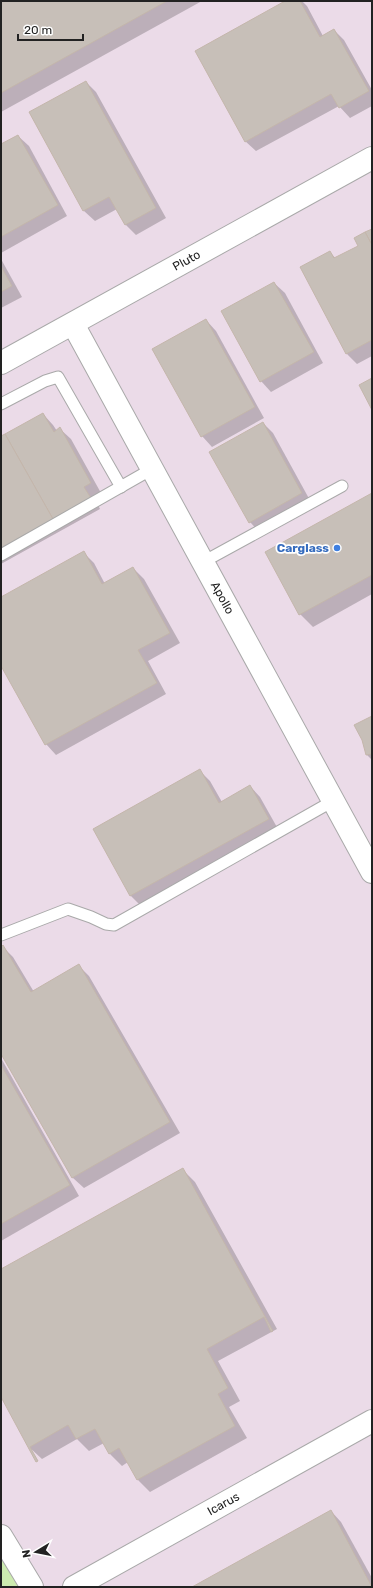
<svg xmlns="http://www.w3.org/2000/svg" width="373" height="1588" font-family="Rubik,sans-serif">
  <rect width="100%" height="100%" fill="#f2efe9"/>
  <rect fill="#ebdbe8" x="1" y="1" width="371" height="1586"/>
  <path fill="#cdebb0" d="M1,1556L20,1587H3L1,1583Z"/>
  <g fill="#0003">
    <path d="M1,1H202L1,112Z"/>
    <path d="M287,1H302L307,6L323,36L334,30L344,40L372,90V106L350,118L339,106L256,151L245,141Z"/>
    <path d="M86,82L96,92L166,218L136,235L125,224L117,209L95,221L84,211L30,113Z"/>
    <path d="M18,136L29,146L67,216L1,253V145Z"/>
    <path d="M372,230V356L357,364L347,354L330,252L336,259L359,246Z"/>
    <path d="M1,259L22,297L1,308Z"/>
    <path d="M274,283L285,293L323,363L271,392L261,381Z"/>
    <path d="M206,320L216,331L264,418L212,447L202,436Z"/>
    <path d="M43,414L53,425L57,431L60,429L71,439L101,493L94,497L100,509L1,564V437Z"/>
    <path d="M263,423L273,433L312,504L260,533L250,522Z"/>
    <path d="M372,494V594L313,627L300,614Z"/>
    <path d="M84,553L94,563L105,584L133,568L144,579L180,643L148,661L166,694L56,755L46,744L1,664V598Z"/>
    <path d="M372,717V760L367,755Z"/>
    <path d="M200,771L210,781L222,802L250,786L260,797L278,829L141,906L130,895Z"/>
    <path d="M3,947L13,957L34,992L79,966L89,976L180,1133L84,1188L73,1178L1,1052V948Z"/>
    <path d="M1,1058L79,1196L1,1241Z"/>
    <path d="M182,1169L195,1182L277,1329L218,1361L240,1401L229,1407L247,1438L150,1492L138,1480L128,1462L122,1466L110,1454L104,1443L89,1451L77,1439L42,1459L29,1447L1,1395V1270Z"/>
    <path d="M331,1511L341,1522L372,1578V1587H194Z"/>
  </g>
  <g fill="#c7bfb8" stroke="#c4b6ab">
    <path d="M1,1H167L1,93Z"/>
    <path d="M285,1H300L320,37L334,29L369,91L339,108L331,94L245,142L195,51Z"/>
    <path d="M86,81L156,208L125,225L109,197L83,211L29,112Z"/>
    <path d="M18,135L58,205L1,237V144Z"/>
    <path d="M372,229V245L365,232Z"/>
    <path d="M365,232L372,245V340L346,354L300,267L330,251L334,258L358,246L354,238Z"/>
    <path d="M1,266L12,286L1,292Z"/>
    <path d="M274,282L314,352L260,382L221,311Z"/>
    <path d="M206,319L255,407L201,437L152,349Z"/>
    <path d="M372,378V410L359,385Z"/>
    <path d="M43,413L54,432L60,427L91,483L84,487L91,498L53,519L5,434Z"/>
    <path d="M263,422L302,493L249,523L209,452Z"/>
    <path d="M5,434L53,519L1,548V436Z"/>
    <path d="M372,493V575L299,615L265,552Z"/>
    <path d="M84,551L102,584L133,567L170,633L138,650L157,683L45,745L1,666V597Z"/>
    <path d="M372,716V754L366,755L362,740L354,725Z"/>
    <path d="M200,769L219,803L250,785L269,819L130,896L93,829Z"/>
    <path d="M3,945L31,992L79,964L170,1122L72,1178L1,1054V947Z"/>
    <path d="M1,1065L70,1185L1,1224Z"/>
    <path d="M183,1168L273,1331L271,1332L264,1317L207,1349L228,1388L218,1394L235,1426L137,1480L119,1448L109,1454L95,1429L76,1439L68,1425L30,1447L38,1461L36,1462L1,1397V1269Z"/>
    <path d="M331,1510L372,1587H192Z"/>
  </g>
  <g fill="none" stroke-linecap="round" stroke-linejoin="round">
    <g stroke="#a9a9a9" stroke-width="13">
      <g id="lane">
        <path d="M1,404L45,381L58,377L121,487"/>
        <path d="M1,555L152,469"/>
        <path d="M203,562L342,486"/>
        <path d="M1,935L68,909L91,917L106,924L114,925L333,801"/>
      </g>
    </g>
    <g stroke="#a9a9a9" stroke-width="24">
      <g id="street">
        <path id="s1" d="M73,324L372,872"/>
        <path id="s2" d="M1,363L372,158"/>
        <path d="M1,1536L32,1587"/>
        <path id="s3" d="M74,1587L372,1421"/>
      </g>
    </g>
    <use href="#lane" stroke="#fff" stroke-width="11"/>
    <use href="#street" stroke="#fff" stroke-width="22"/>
  </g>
  <circle fill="#3f7fe0" stroke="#fff" stroke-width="1.5" cx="337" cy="548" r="4"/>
  <g text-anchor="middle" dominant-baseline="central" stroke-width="3.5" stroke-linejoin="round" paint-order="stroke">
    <g font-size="12" fill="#222" stroke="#fff">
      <text stroke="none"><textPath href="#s2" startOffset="212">Pluto</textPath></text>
      <text stroke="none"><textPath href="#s1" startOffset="312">Apollo</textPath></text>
      <text stroke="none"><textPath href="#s3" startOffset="171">Icarus</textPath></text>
    </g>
    <g font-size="12" font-weight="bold" fill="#366cbe" stroke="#fff" text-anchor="end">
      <text x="329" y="548">Carglass</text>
    </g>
  </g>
  <rect width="373" height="1588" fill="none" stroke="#222222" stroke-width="4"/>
  <g transform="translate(36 1552) rotate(260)" stroke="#ffffff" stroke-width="3" paint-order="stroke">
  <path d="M0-3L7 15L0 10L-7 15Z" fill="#222222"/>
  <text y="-6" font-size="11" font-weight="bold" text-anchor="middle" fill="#222222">N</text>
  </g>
  <path d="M18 34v6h65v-6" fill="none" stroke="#222222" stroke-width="2"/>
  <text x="24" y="34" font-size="12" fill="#222222" stroke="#ffffff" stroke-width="3" paint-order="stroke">20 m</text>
</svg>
